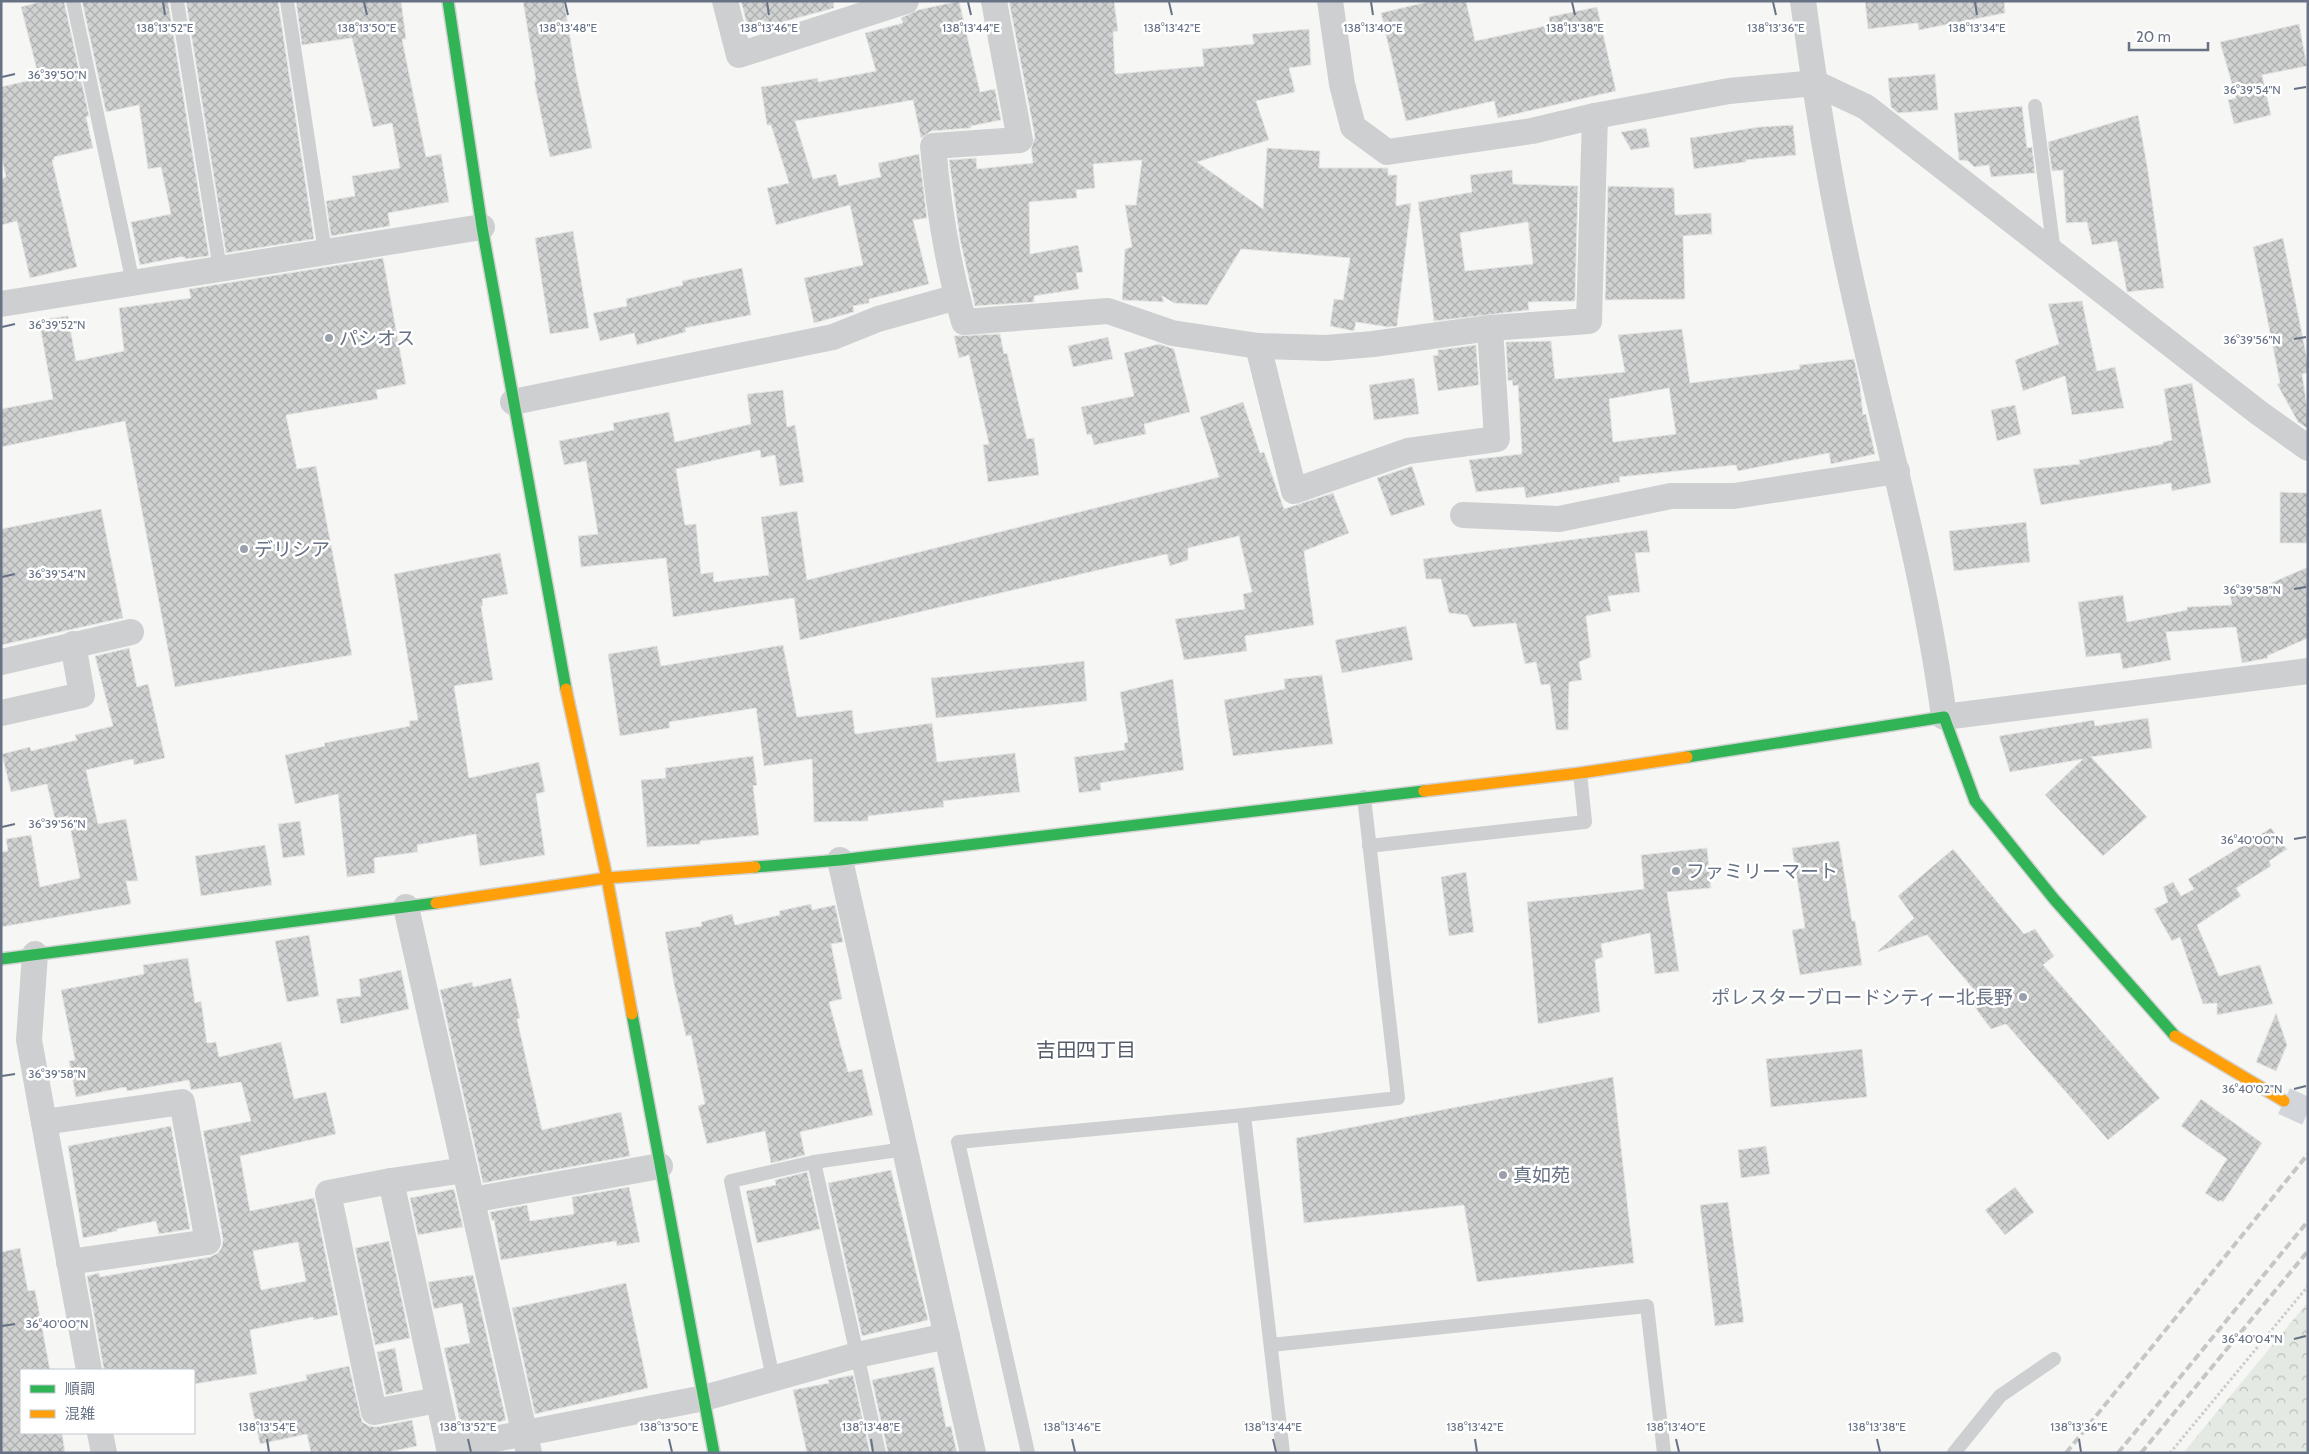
<svg xmlns="http://www.w3.org/2000/svg" width="2309" height="1454" font-family="Cabin,'Noto Sans JP',sans-serif">
  <defs>
    <pattern id="forest-crowns" width="20" height="18" patternUnits="userSpaceOnUse" patternTransform="scale(1.25)"><rect width="20" height="18" fill="#e5e9e3"/><path d="M2 6a3 3 0 1 1 6 0M12 15a3 3 0 1 1 6 0" fill="none" stroke="#bdc1be"/></pattern>
    <pattern id="building-cross-hatch" width="8" height="8" patternUnits="userSpaceOnUse" patternTransform="scale(1.25)"><rect width="8" height="8" fill="#d0d1d1"/><path d="M0 0l8 8M0 8l8-8" fill="none" stroke="#adaeaf"/></pattern>
  </defs>
  <rect width="100%" height="100%" fill="#f6f6f5"/>
  <path fill="url(#forest-crowns)" d="M2308,1302V1453H2183Z"/>
  <g fill="url(#building-cross-hatch)" stroke="#e6e6e4" fill-rule="evenodd">
    <path d="M43,1H64L89,116L86,117L93,148L54,157V160H52L77,267L30,278L17,221L1,225V179L6,177L1,155V87L39,78L21,7Z"/>
    <path d="M82,1H168L209,256L185,259V257H180L140,265L131,222L171,214L161,167L148,169L139,105L106,112Z"/>
    <path d="M186,1H278L314,239L226,253Z"/>
    <path d="M296,1H401L406,39H402L426,157L441,154L449,202L388,213L390,226L331,236L326,201L355,196L352,176L400,168L392,123L373,127L352,38L302,45Z"/>
    <path d="M523,1H564L576,73L592,148L550,157L534,81H536Z"/>
    <path d="M741,1H833L834,8L764,27L763,20L747,24Z"/>
    <path d="M959,1L980,92L995,89L1001,120L971,126V128L931,131L921,138L913,100L795,121L813,179L836,174L839,186L881,177L878,163L919,154L927,218L913,220L929,284L869,299V303L853,306L854,312L814,323L804,278L863,265L850,205L776,225L767,188L789,183L771,125H767L761,87L818,78V82L876,71L865,33L903,23L901,18L918,10Z"/>
    <path d="M1009,1H1114L1118,31L1113,32L1115,74L1204,66L1202,49L1254,44L1252,34L1309,29L1311,65L1289,68L1295,92L1256,101L1269,140L1197,162L1263,209L1267,148L1320,151L1319,168H1388V175H1397L1396,206L1411,203L1397,326L1388,327L1356,322L1354,331L1330,326L1334,299L1343,300L1350,258L1241,249L1207,305L1174,303L1162,296L1164,302L1122,300L1125,249L1132,247L1125,205H1136L1142,160L1093,164L1095,188L1076,190L1077,198L1029,202L1030,254L1078,245L1083,272L1076,273L1079,289L1034,296V302L975,306L960,239L949,160L976,158L977,169L1033,163L1031,149L1035,137Z"/>
    <path d="M1431,1H1466L1475,41L1550,25L1549,17L1597,7L1616,91L1498,118L1494,101L1406,121L1381,13Z"/>
    <path d="M1865,1H2004L2005,13L1919,30L1918,23L1868,29Z"/>
    <path d="M2299,24L2307,66L2262,75L2271,115L2234,124L2228,100L2236,98L2220,42Z"/>
    <path d="M1935,74L1938,110L1898,113L1891,107L1888,78Z"/>
    <path d="M2022,106L2027,148L2032,147L2035,173L1991,177L1989,165L1974,167L1968,161L1959,160L1954,113Z"/>
    <path d="M2138,115L2148,171L2164,288L2127,292L2117,241L2092,245L2087,222L2066,223L2063,170L2052,171L2048,142Z"/>
    <path d="M1793,125L1796,155L1746,160V162L1694,169L1690,138L1759,127Z"/>
    <path d="M1646,128L1650,147L1631,150L1621,132Z"/>
    <path d="M1512,170L1513,184L1578,186L1575,301L1528,302L1529,310L1434,321L1418,202L1472,192L1470,175ZM1528,222L1533,264L1465,271L1460,233Z"/>
    <path d="M1608,186L1674,188L1675,215L1711,213L1712,234L1683,236L1685,299L1605,300Z"/>
    <path d="M573,231L589,328L550,334L535,238Z"/>
    <path d="M2283,238L2308,364V373L2302,374L2308,413V429L2298,422L2277,384L2280,383L2253,247Z"/>
    <path d="M383,258L406,384L376,390L378,399L286,415L297,469L316,466L352,655L175,687L125,421L1,447V409L53,399L39,320L68,316L76,361L124,351L119,308L191,298L189,289Z"/>
    <path d="M742,268L751,315L685,328L686,332L637,345L634,333L600,341L593,313L627,306L626,299L683,285L682,281Z"/>
    <path d="M2082,301L2097,371L2115,367L2124,408L2072,415L2065,376L2023,391L2015,360L2059,344L2048,304Z"/>
    <path d="M1682,329L1690,383L1800,369L1799,365L1854,359L1860,386L1863,415L1866,414L1875,454L1831,464L1829,453L1738,471L1736,465L1619,477L1620,482L1526,498L1524,487L1476,492L1469,460L1522,454L1518,385L1513,386L1512,380L1508,381L1506,342L1551,341L1555,379L1625,372L1618,335ZM1669,388L1676,434L1613,442L1609,399Z"/>
    <path d="M1000,334L1004,354L1007,353L1027,439L1034,438L1039,475L988,482L983,445L989,444L969,355L959,358L954,336Z"/>
    <path d="M1108,337L1113,359L1073,367L1068,346Z"/>
    <path d="M1159,344L1174,349L1190,412L1144,424L1146,434L1094,445L1091,434L1087,435L1081,407L1134,396L1124,353Z"/>
    <path d="M1476,345L1479,385L1438,391L1433,356L1438,355V350Z"/>
    <path d="M1414,378L1419,414L1374,420L1369,385Z"/>
    <path d="M2192,383L2211,483L2172,491L2171,483L2041,505L2033,469L2080,464L2079,460L2163,444V442L2172,440L2164,389Z"/>
    <path d="M783,390L787,427L795,425L804,482L780,486L775,455L761,458L760,450L676,469L685,525L696,524L701,574L713,572L714,582L769,575L761,517L797,511L807,580L1219,477L1200,417L1243,402L1260,453L1264,452L1284,509L1333,493L1349,533L1304,551L1314,625L1245,636L1247,651L1184,660L1175,619L1245,609L1243,594L1252,592L1239,536L1188,548V560L1170,566L1167,554L800,640L794,598L673,617L666,558L581,567L578,536L598,534L586,461L564,465L559,441L614,430L613,423L669,412L675,442L751,424L747,394Z"/>
    <path d="M2015,405L2021,434L1997,441L1991,410Z"/>
    <path d="M1412,466L1425,505L1391,516L1377,478Z"/>
    <path d="M2280,492L2308,493V543H2280Z"/>
    <path d="M101,509L123,618L1,645V529Z"/>
    <path d="M2026,522L2030,562L1954,571L1949,531Z"/>
    <path d="M1647,530L1650,552L1635,553L1640,592L1608,596L1611,611L1586,616L1591,657L1579,662L1582,680L1569,682L1568,730H1556L1550,684L1541,685L1536,662L1525,664L1516,623L1473,627L1467,615L1449,613L1441,579H1426L1423,559Z"/>
    <path d="M500,553L508,594L482,599L483,606H481L493,680L454,686L469,778L539,762L545,792L536,794L545,855L480,866L476,834L417,845L418,852L374,858L375,873L347,877L338,794L295,804L285,755L325,746L324,743L410,726L409,721L418,720L394,574Z"/>
    <path d="M2308,567V638L2267,656L2268,658L2242,663L2236,627L2166,632L2171,660L2123,669L2120,653L2086,657L2078,602L2123,595L2127,622L2187,610V607L2232,605L2230,594L2257,589Z"/>
    <path d="M1406,626L1413,660L1342,673L1335,640Z"/>
    <path d="M783,645L797,717L852,710L855,734L932,723L937,762L1015,753L1020,792L943,801L944,807L868,816V821L814,822L812,759L764,766L756,708L669,722L670,728L620,736L608,654L657,646L661,666Z"/>
    <path d="M129,648L137,687L148,684L165,758L134,765L133,759L86,770L98,824L126,819L138,881H126L131,904L1,927V852L8,851L6,839L31,835L40,887L80,878L68,816L55,819L47,784L11,792L2,754L30,747L31,751L77,740L75,735L113,726L95,656Z"/>
    <path d="M1084,661L1087,701L936,718L931,678Z"/>
    <path d="M1322,675L1333,744L1233,756L1224,700L1285,689L1284,679Z"/>
    <path d="M1173,679L1184,770L1100,783L1101,790L1079,793L1074,757L1125,750L1124,743L1128,742L1120,692Z"/>
    <path d="M2148,718L2152,748L2091,757L2147,817L2103,856L2045,795L2083,759L2010,772L1999,736L2094,720L2095,726Z"/>
    <path d="M753,756L757,785L753,786L759,835L700,841V844L647,847L641,780L666,778L665,768Z"/>
    <path d="M300,821L305,855L283,858L278,824Z"/>
    <path d="M2271,828L2287,849L2269,861L2271,866L2236,888L2241,896L2197,925L2219,976L2260,965L2273,1004L2217,1015V1003L2203,1004L2180,937L2172,941L2154,909L2168,902L2163,887L2173,882L2181,896L2194,889L2188,879Z"/>
    <path d="M1839,841L1852,921H1855L1862,965L1800,975L1792,930L1805,928L1792,848Z"/>
    <path d="M265,845L272,885L201,896L195,856Z"/>
    <path d="M1707,848L1711,888L1667,892L1679,971L1655,974L1650,933L1601,944L1603,957L1595,960L1600,1012L1538,1024L1527,902L1644,889L1641,855Z"/>
    <path d="M1953,849L2024,934L2035,929L2054,956L2043,965L2160,1098L2108,1140L2006,1024L1991,1029L1971,1002L1977,993L1927,935L1877,952L1914,918L1898,896Z"/>
    <path d="M1466,872L1474,932L1449,936L1441,877Z"/>
    <path d="M811,904L812,910L835,905L843,942L831,944L842,999L829,1002L848,1072L862,1069L873,1115L800,1132L805,1155L771,1163L765,1131L707,1144L698,1106L705,1104L691,1035L686,1036L674,984L665,932L702,926L701,922L732,914L735,925L780,915L779,911Z"/>
    <path d="M309,935L319,996L287,1002L275,941Z"/>
    <path d="M188,958L195,1003L201,1001L207,1043L216,1042L219,1057L281,1042L294,1099L326,1092L336,1134L240,1156L250,1211L314,1198L338,1315L314,1320L313,1317L250,1330L257,1374L194,1384V1370H104L87,1276L99,1273L100,1277L210,1257L218,1253L222,1247L223,1239L203,1131L251,1121L241,1082L191,1090L189,1080L127,1091L126,1087L76,1097L69,1061L75,1060L61,990L144,974L143,965ZM298,1242L306,1281L261,1290L253,1251Z"/>
    <path d="M401,970L409,1009L341,1024L336,999L361,996L359,979Z"/>
    <path d="M511,978L520,1018L517,1019L542,1130L621,1112L630,1156L483,1183L440,990L472,982L473,987Z"/>
    <path d="M2276,1013L2287,1045L2276,1071L2256,1062Z"/>
    <path d="M1862,1049L1867,1097L1771,1107L1766,1059Z"/>
    <path d="M1613,1077L1634,1263L1477,1282L1464,1205L1304,1223L1296,1138Z"/>
    <path d="M2201,1099L2262,1143L2223,1202L2220,1200L2219,1202L2205,1193L2227,1159L2181,1126Z"/>
    <path d="M171,1126L190,1229L159,1234L156,1221L117,1229V1231L83,1238L68,1146Z"/>
    <path d="M1766,1146L1770,1174L1741,1178L1738,1150Z"/>
    <path d="M891,1170L928,1320L862,1336L828,1183Z"/>
    <path d="M807,1172L820,1229L757,1243L746,1191L776,1185L775,1180Z"/>
    <path d="M629,1187L640,1242L617,1246L616,1241L501,1260L494,1220L492,1221L490,1212L527,1205L530,1221L574,1214L572,1197Z"/>
    <path d="M2015,1187L2034,1212L2005,1235L1985,1210Z"/>
    <path d="M454,1189L463,1227L418,1235L410,1198Z"/>
    <path d="M1728,1202L1744,1322L1715,1326L1700,1205Z"/>
    <path d="M389,1241L410,1338L375,1345L355,1248Z"/>
    <path d="M20,1248L28,1291L35,1290L50,1370H21V1433H62L65,1453H1V1252Z"/>
    <path d="M473,1275L506,1420L487,1425L486,1421L461,1426L444,1348L470,1343L462,1303L434,1309L428,1282Z"/>
    <path d="M626,1283L648,1388L535,1414L512,1308Z"/>
    <path d="M395,1348L403,1391L386,1395L377,1352Z"/>
    <path d="M349,1366L362,1422L369,1426L376,1427L412,1420L417,1446L384,1453H311L307,1434L260,1444L249,1393L307,1380L306,1375Z"/>
    <path d="M934,1367L946,1427L951,1426L957,1453H888L872,1380Z"/>
    <path d="M853,1375L870,1453H807L793,1390L829,1383L828,1380Z"/>
  </g>
  <g fill="none" stroke-linecap="round" stroke-linejoin="round">
    <path stroke="#d2d5d9" stroke-width="28" stroke-dasharray="28 14" stroke-linecap="butt" d="M2284,1101L2308,1112"/>
    <g stroke="#d2d2d3" stroke-width="14">
      <g id="fast">
        <path d="M448,1L482,227L566,689"/>
        <path d="M1687,757L1944,717L1975,801L2054,899L2175,1036"/>
        <path d="M755,867L840,860L1424,791"/>
        <path d="M1,959L436,903"/>
        <path d="M632,1014L714,1453"/>
      </g>
    </g>
    <g stroke="#d2d2d3" stroke-width="14">
      <g id="slow">
        <path d="M566,689L607,878L632,1014"/>
        <path d="M1424,791L1580,773L1687,757"/>
        <path d="M436,903L607,878L755,867"/>
        <path d="M2175,1036L2284,1101"/>
      </g>
    </g>
    <path stroke="#cccccd" stroke-width="3" stroke-dasharray="2.5 2.5" stroke-linecap="butt" d="M2170,1453L2308,1286"/>
    <g stroke="#cecfd0" stroke-width="14">
      <path d="M73,1L133,283"/>
      <path d="M177,1L220,269"/>
      <path d="M287,1L325,252"/>
      <path d="M2035,106L2054,252"/>
      <path d="M1369,846L1585,822L1580,773"/>
      <path d="M1271,1345L1647,1306L1664,1453"/>
      <path d="M773,1378L731,1181L814,1162"/>
      <path d="M879,1453L814,1162L905,1149"/>
      <path d="M1028,1453L958,1142L1244,1115"/>
      <path d="M1283,1453L1244,1115L1398,1098L1364,797"/>
      <path d="M1954,1453L2000,1396L2054,1359"/>
    </g>
    <g stroke="#cecfd0" stroke-width="26">
      <path d="M725,1L739,55L906,1"/>
      <path d="M994,1L1020,140L933,146C938,204 948,266 964,322L1108,311L1172,333L1258,346L1326,348L1373,344L1490,328L1589,321L1595,116"/>
      <path d="M1330,1L1342,84L1353,127L1387,152L1532,131L1595,116L1729,91L1815,83L1866,107L2259,413L2308,448"/>
      <path d="M1803,1C1815,90 1829,179 1848,266C1880,417 1924,564 1944,717L2308,671"/>
      <path d="M1,304L482,227"/>
      <path d="M1258,346L1294,491L1408,451L1497,439L1490,328"/>
      <path d="M513,402L833,337L878,319L957,297"/>
      <path d="M1463,515L1559,519L1671,496H1734L1897,471"/>
      <path d="M1,662L131,632"/>
      <path d="M1,713L82,695L73,644"/>
      <path d="M840,860L973,1453"/>
      <path d="M406,907L465,1170L391,1181L449,1448L704,1398L857,1355L947,1336"/>
      <path d="M35,954L29,1040L89,1370"/>
      <path d="M44,1122L182,1102L208,1242L69,1262"/>
      <path d="M465,1170L529,1453"/>
      <path d="M391,1181L328,1193L374,1412L438,1400"/>
      <path d="M472,1200L660,1166"/>
      <path d="M100,1433L104,1453"/>
    </g>
    <use href="#fast" stroke="#30b455" stroke-width="11"/>
    <use href="#slow" stroke="#ff9f0a" stroke-width="11"/>
    <g stroke="#c5c6c6" stroke-width="4" stroke-dasharray="8 4" stroke-linecap="butt">
      <path d="M2066,1453L2308,1154"/>
      <path d="M2118,1453L2308,1221"/>
      <path d="M2141,1453L2308,1251"/>
    </g>
  </g>
  <path fill="none" stroke="#677285" stroke-width="2" d="M163,2L165,15M364,2L367,15M565,2L568,15M767,2L769,15M968,2L971,15M1169,2L1172,15M1371,2L1373,15M1572,2L1575,15M1773,2L1776,15M1975,2L1977,15M2,77L15,74M2294,89L2306,87M2,327L15,324M2294,339L2306,337M2,577L15,574M2294,589L2306,587M2,827L15,824M2294,839L2306,837M2,1076L15,1074M2294,1089L2306,1086M2,1326L15,1324M2294,1339L2306,1336M267,1439L269,1452M468,1439L471,1452M669,1439L672,1452M871,1439L873,1452M1072,1439L1075,1452M1273,1439L1276,1452M1475,1439L1477,1452M1676,1439L1679,1452M1877,1439L1880,1452M2079,1439L2081,1452"/>
  <g fill="#99a0ac" stroke="#fff" stroke-width="2">
    <circle cx="329" cy="338" r="5"/>
    <circle cx="244" cy="549" r="5"/>
    <circle cx="1676" cy="871" r="5"/>
    <circle cx="2023" cy="997" r="5"/>
    <circle cx="1503" cy="1175" r="5"/>
  </g>
  <g text-anchor="middle" dominant-baseline="central" stroke-width="5" stroke-linejoin="round" paint-order="stroke">
    <g font-size="19" fill="#677285" stroke="#fff" text-anchor="start">
      <text x="339" y="338">パシオス</text>
      <text x="254" y="549">デリシア</text>
      <text x="1686" y="871">ファミリーマート</text>
      <text x="2013" y="997" text-anchor="end">ポレスターブロードシティー北長野</text>
      <text x="1513" y="1175">真如苑</text>
    </g>
    <g font-size="20" fill="#545c6a" stroke="#fff">
      <text x="1086" y="1050">吉田四丁目</text>
    </g>
  </g>
  <g font-size="12" text-anchor="middle" fill="#677285" stroke="#fff" stroke-width="5" stroke-linejoin="round" paint-order="stroke">
    <text x="165" y="32">138°13'52"E</text>
    <text x="367" y="32">138°13'50"E</text>
    <text x="568" y="32">138°13'48"E</text>
    <text x="769" y="32">138°13'46"E</text>
    <text x="971" y="32">138°13'44"E</text>
    <text x="1172" y="32">138°13'42"E</text>
    <text x="1373" y="32">138°13'40"E</text>
    <text x="1575" y="32">138°13'38"E</text>
    <text x="1776" y="32">138°13'36"E</text>
    <text x="1977" y="32">138°13'34"E</text>
    <text x="57" y="79">36°39'50"N</text>
    <text x="2252" y="94">36°39'54"N</text>
    <text x="57" y="329">36°39'52"N</text>
    <text x="2252" y="344">36°39'56"N</text>
    <text x="57" y="578">36°39'54"N</text>
    <text x="2252" y="594">36°39'58"N</text>
    <text x="57" y="828">36°39'56"N</text>
    <text x="2252" y="844">36°40'00"N</text>
    <text x="57" y="1078">36°39'58"N</text>
    <text x="2252" y="1093">36°40'02"N</text>
    <text x="57" y="1328">36°40'00"N</text>
    <text x="2252" y="1343">36°40'04"N</text>
    <text x="267" y="1431">138°13'54"E</text>
    <text x="468" y="1431">138°13'52"E</text>
    <text x="669" y="1431">138°13'50"E</text>
    <text x="871" y="1431">138°13'48"E</text>
    <text x="1072" y="1431">138°13'46"E</text>
    <text x="1273" y="1431">138°13'44"E</text>
    <text x="1475" y="1431">138°13'42"E</text>
    <text x="1676" y="1431">138°13'40"E</text>
    <text x="1877" y="1431">138°13'38"E</text>
    <text x="2079" y="1431">138°13'36"E</text>
  </g>
  <rect width="2309" height="1454" fill="none" stroke="#677285" stroke-width="5"/>
  <rect x="20" y="1369" width="175" height="65" fill="#ffffff" stroke="#c2c7ce"/>
  <rect x="30" y="1385" width="25" height="8" fill="#30b455" stroke="#c2c7ce"/>
  <text x="65" y="1394" font-size="15" fill="#677285">順調</text>
  <rect x="30" y="1410" width="25" height="8" fill="#ff9f0a" stroke="#c2c7ce"/>
  <text x="65" y="1419" font-size="15" fill="#677285">混雑</text>
  <path d="M2129 42v8h79v-8" fill="none" stroke="#677285" stroke-width="2.5"/>
  <text x="2136" y="42" font-size="15" fill="#677285" stroke="#ffffff" stroke-width="4" paint-order="stroke">20 m</text>
</svg>
